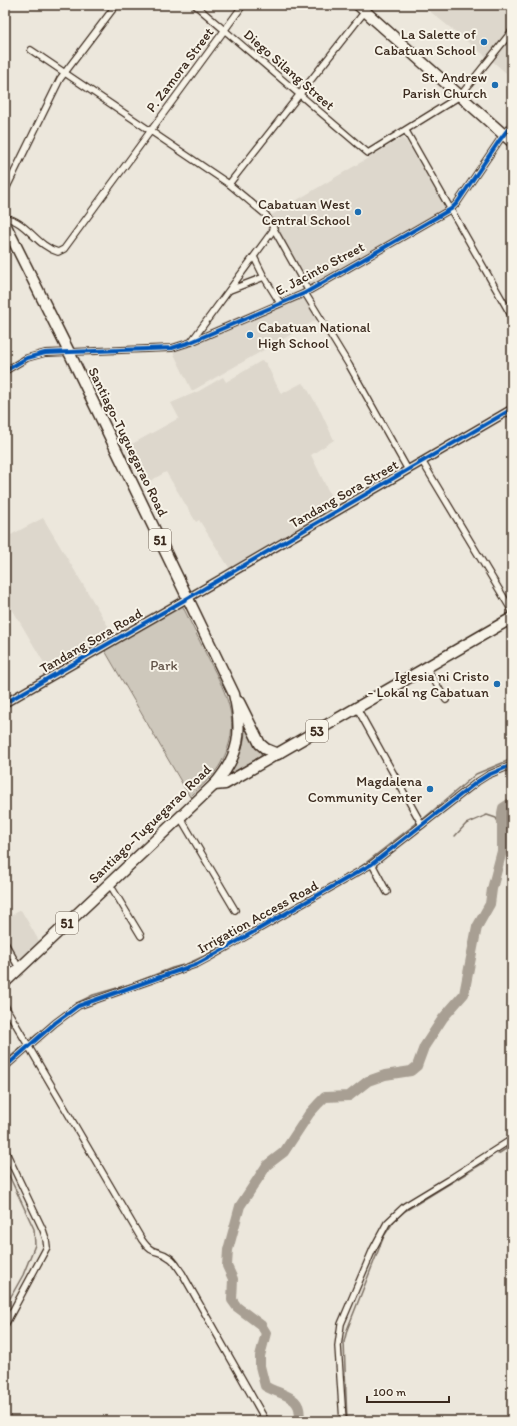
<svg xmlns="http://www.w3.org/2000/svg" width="517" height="1426" font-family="Itim,sans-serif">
  <rect width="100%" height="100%" fill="#ece7dc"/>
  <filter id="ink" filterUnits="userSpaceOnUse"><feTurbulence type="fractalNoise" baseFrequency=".025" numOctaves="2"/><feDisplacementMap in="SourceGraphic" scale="8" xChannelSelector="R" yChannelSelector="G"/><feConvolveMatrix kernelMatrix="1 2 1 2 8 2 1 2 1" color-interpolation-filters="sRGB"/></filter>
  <g filter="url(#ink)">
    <g fill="#ddd7cc">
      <path d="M422,5H502L512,14V26L488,58Z"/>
      <path d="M512,34V78L491,60Z"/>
      <path d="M402,138L406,141L446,208L311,286L270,216Z"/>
      <path d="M512,293V312L504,300Z"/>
      <path d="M306,296L318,319L192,391L173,352Z"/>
      <path d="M261,361L266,363L281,394L302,383L305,385L320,410L334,440L311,455L337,509L230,569L199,520L196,522L166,472L143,485L125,448L179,418L171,403L199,391L223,377L226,382Z"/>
      <path d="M43,518L114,636L50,673L5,597V538Z"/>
      <path d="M21,910L39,941L18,961L5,938V919Z"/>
    </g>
    <g fill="#cec8bc" stroke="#84796d">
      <path d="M182,605C191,623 200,642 209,660C227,695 243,724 221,763C214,776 201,786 190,797L104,649Z"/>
      <path d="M245,725L257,748L261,752V756L223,779C236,762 246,748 245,725Z"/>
    </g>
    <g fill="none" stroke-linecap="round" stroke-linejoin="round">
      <g stroke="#7c7064" stroke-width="1.5">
        <path d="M422,820L476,774L512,759"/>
        <path d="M455,836L466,824L487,815L496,818L498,822L501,826"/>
        <path d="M354,872L418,822"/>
        <path d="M31,1039L68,1009L77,1003L93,995L134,983L172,968L187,964L204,956L291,907"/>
        <path d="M5,1061L23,1046"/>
        <path d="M498,1154L512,1145"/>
        <path d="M5,1167L34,1229L35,1245L23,1275L5,1307"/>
        <path d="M347,1421L344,1342L347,1330L384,1236L394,1221L405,1211L488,1160"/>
      </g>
      <path stroke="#a89f93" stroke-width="10" d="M299,1421C304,1395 282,1396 265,1386L260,1366V1356L266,1333L261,1325L237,1307L232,1300L233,1279L227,1266L228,1250L240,1206L267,1165L284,1152L309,1114L318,1104L325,1097L349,1096L368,1081L385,1075L411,1071L417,1066L424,1047L443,1018L464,994L477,927L490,904L492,889L502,851V813L503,808L512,802"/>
      <g stroke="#3b2a1e" stroke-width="8">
        <g id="minor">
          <path d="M195,5L368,153L460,96L512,31"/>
          <path d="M31,50L229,184L266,215L308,290"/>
          <path d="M406,131L512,317"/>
          <path d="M229,184L370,5"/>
          <path d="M5,191L60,79L116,5"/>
          <path d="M5,218C26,220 36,246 58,252L64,249L243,5"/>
          <path d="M254,257L264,277L280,303"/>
          <path d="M230,290L264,277"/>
          <path d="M305,293L349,365L408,470"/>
          <path d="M191,342L274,229"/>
          <path d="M5,371L27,358L45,353L172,348L191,342L305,293L451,209L457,203L499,141L512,124"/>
          <path d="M422,461L512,611"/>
          <path d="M426,667L446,700"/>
          <path d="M357,708L422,825"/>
          <path d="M180,817L235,910"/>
          <path d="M372,864L387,892"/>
          <path d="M109,883L141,936"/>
          <path d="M5,943L19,968"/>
          <path d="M5,1006L142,1240C154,1257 157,1248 170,1258C175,1261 178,1268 182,1273L266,1421"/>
          <path d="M5,1067L55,1023L78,1006L197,964L210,957L372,864L477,782L488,775L512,765"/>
          <path d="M5,1150L43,1230L46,1239L47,1247L5,1325"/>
          <path d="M343,1421L338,1346L341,1324L373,1249L387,1223L405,1206L448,1180L512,1139"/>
        </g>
      </g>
      <g stroke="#3b2a1e" stroke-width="10">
        <path id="tertiary" d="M5,703L188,598L512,409"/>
      </g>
      <g stroke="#3b2a1e" stroke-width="13">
        <g id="trunk">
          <path d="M358,5L512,142"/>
          <path d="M5,224L69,352L234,694C243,731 240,756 214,785L5,982"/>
          <path d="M239,702L260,744L266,749L278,754"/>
          <path d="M214,785L225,784L512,618"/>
        </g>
      </g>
      <use href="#minor" stroke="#f7f3e8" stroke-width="5.5"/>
      <use href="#tertiary" stroke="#f7f3e8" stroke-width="7"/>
      <use href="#trunk" stroke="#f7f3e8" stroke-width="10"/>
      <g stroke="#f7f3e8" stroke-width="6">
        <g id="cycleway">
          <path d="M5,371L27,358L45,353L172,348L191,342L305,293L451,209L457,203L499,141L512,124"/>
          <path d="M5,703L188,598L512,409"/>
          <path d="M5,1067L55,1023L78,1006L197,964L210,957L372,864L477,782L488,775L512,765"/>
        </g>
      </g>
      <use href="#cycleway" stroke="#0057b8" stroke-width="4"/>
    </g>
  </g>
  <g fill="#1f6fb2" stroke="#f7f3e8" stroke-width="1.5">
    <circle cx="484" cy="42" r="4"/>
    <circle cx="495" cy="85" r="4"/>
    <circle cx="358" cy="212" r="4"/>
    <circle cx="250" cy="335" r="4"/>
    <circle cx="497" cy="684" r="4"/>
    <circle cx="430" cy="789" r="4"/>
  </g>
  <g text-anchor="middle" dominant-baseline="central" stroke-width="4" stroke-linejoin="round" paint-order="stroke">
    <g fill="#f7f3e8" stroke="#73665b" stroke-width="1">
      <rect x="149" y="529" width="22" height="22" rx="3"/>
      <rect x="306" y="720" width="22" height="22" rx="3"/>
      <rect x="56" y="912" width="22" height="22" rx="3"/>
    </g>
    <g font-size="13" font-weight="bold" fill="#3b2a1e">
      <text x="160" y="540">51</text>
      <text x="317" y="731">53</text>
      <text x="67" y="923">51</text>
    </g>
    <g font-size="14" fill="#3b2a1e" stroke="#f7f3e8" text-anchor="end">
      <text x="476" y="34">La Salette of<tspan x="476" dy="16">Cabatuan School</tspan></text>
      <text x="487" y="77">St. Andrew<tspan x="487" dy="16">Parish Church</tspan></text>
      <text x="350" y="204">Cabatuan West<tspan x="350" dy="16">Central School</tspan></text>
      <text x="258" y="327" text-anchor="start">Cabatuan National<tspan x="258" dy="16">High School</tspan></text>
      <text x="489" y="676">Iglesia ni Cristo<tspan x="489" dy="16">- Lokal ng Cabatuan</tspan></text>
      <text x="422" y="781">Magdalena<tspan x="422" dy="16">Community Center</tspan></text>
    </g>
    <g font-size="14" fill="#3b2a1e" stroke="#f7f3e8">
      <text transform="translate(180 70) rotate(-53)">P. Zamora Street</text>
      <text transform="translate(289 70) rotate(41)">Diego Silang Street</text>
      <text transform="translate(320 269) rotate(-28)">E. Jacinto Street</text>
      <text transform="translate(128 442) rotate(64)">Santiago-Tuguegarao Road</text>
      <text transform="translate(344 494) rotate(-30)">Tandang Sora Street</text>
      <text transform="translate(91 641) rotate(-30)">Tandang Sora Road</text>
      <text transform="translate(150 824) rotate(-44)">Santiago-Tuguegarao Road</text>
      <text transform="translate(258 917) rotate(-29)">Irrigation Access Road</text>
    </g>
    <g font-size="14" fill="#605246" stroke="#f7f3e8">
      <text x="164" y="665">Park</text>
    </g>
  </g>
  <rect width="517" height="1426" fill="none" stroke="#f7f3e8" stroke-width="20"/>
  <rect x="10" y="10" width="497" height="1406" fill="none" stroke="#3b2a1e" stroke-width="1.5" filter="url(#ink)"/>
  <path d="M367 1396v6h82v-6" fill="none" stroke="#3b2a1e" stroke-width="2"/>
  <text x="373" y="1396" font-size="12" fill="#3b2a1e" stroke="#f7f3e8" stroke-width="3" paint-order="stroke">100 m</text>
</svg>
